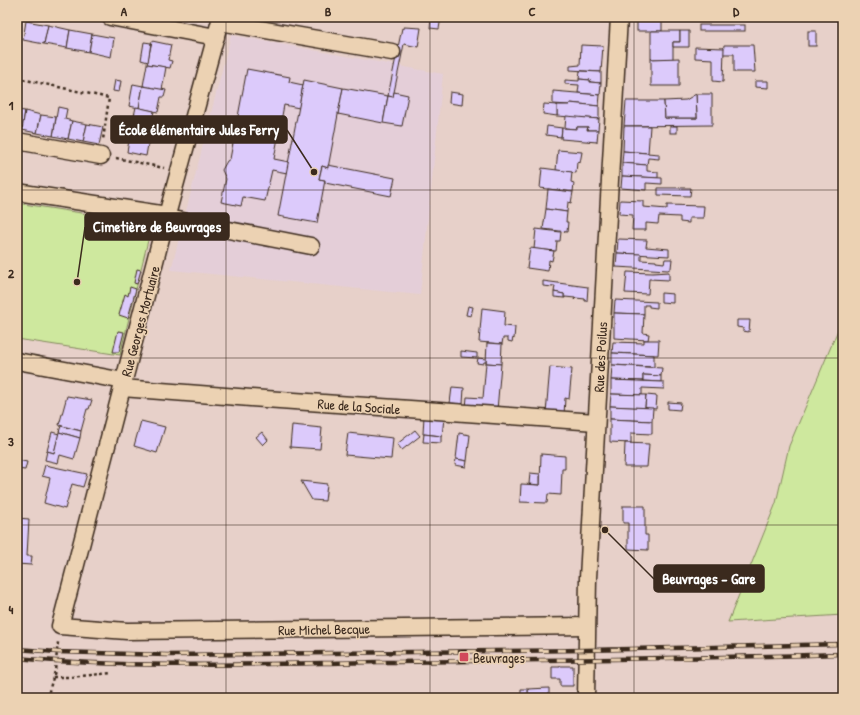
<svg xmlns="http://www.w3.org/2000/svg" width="860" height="715" font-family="'Patrick Hand',sans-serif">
  <rect width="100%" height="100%" fill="#e7d0c9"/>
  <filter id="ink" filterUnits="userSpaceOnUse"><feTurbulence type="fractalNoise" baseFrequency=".025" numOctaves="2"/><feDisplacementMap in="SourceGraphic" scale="8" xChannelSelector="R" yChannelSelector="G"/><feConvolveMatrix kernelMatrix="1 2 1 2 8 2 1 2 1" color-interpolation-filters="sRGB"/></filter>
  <g filter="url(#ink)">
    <path fill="#e4ced8" d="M231,35L443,74L420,295L171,270Z"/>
    <g fill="#cee89e" stroke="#84895e">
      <path d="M17,203L152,224L120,355L17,339Z"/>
      <path d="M843,318V615L728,622L776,503L789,446Z"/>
    </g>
    <g fill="#dccafb" stroke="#3b2a1e">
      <path d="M431,17H441L439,29L430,28Z"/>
      <path d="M567,17H604V22L567,20Z"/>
      <rect x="637" y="17" width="25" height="14"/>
      <path d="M26,21L48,25L44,44L23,40Z"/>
      <path d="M48,25L70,30L67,48L44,44Z"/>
      <rect x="699" y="25" width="46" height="6"/>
      <path d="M404,27L421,28L418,47L404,44L393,97L388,96L402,28L404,29Z"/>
      <path d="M70,30L92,34L89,52L67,48Z"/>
      <path d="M651,31H680V42H673V59H651Z"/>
      <path d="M680,31H689V47H673V42H680Z"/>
      <rect x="808" y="31" width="8" height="15"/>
      <path d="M92,34L114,38L111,57L89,52Z"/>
      <path d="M152,41L171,45L168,60L172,61L170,68L147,64Z"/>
      <path d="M144,42L151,43L148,62L141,60Z"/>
      <path d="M581,45L603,46L601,72L570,70V66L580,65Z"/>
      <path d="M724,45H753L755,72H734V54H723Z"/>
      <path d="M695,47L724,48L723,82L713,81V59L695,58Z"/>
      <path d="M679,58V86H651V59Z"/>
      <path d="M147,64L166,67L162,90L143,86Z"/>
      <path d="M247,69L290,77L289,82L303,85L299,108L284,105L274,159L289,162L287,173L272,170L265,201L243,197L241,206L221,202L226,179L222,170L227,161L230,159Z"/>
      <path d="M580,71L601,72V83L590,82V80L579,79Z"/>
      <path d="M579,79L590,80V82L601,83L600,95L578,93L579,85L565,84V80L579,81Z"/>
      <path d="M115,80L121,81L119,92L113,91Z"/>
      <path d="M304,80L343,88L328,168L322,166L319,179L325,180L317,223L278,216Z"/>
      <path d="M755,81H768V88L755,87Z"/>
      <path d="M133,84L143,86L139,108L129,106Z"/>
      <path d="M143,86L166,90L164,97H161L158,112L139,108Z"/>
      <path d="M343,88L388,96L383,123L338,114Z"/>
      <path d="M553,91L600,95L599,106L570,103L569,105L553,104Z"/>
      <path d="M394,92L408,95L402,126L383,123L388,96L393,97Z"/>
      <path d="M450,92L463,94L462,105L449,103Z"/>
      <path d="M696,94H712V125L624,126L626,101H664L665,118H697Z"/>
      <path d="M696,94L697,118H665L664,101L686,100Z"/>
      <path d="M570,103L599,106V119L557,116V105H569Z"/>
      <path d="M544,104L557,105V116L543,114Z"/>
      <path d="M58,107L67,109L65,119L72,121L68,139L53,136Z"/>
      <path d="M136,107L154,111L151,126L156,127L154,134L131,129Z"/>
      <path d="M17,110L25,111L22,130L17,129Z"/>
      <path d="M25,111L41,115L37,133L22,130Z"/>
      <path d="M41,115L56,117L53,136L37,133Z"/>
      <path d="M566,116L599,119L598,130H587L588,127H577V129L565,128Z"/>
      <path d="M72,121L87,124L83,142L68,139Z"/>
      <path d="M87,124L103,127L99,145L83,142Z"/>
      <path d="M547,126L562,128L561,137L546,135Z"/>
      <path d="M624,126H650L648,153L623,151Z"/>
      <rect x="670" y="126" width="7" height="7"/>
      <path d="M577,127H588L587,130H598L597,142L561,139L562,128L577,129Z"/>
      <path d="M131,129L150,133L146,156L127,152Z"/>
      <path d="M558,150L582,152L580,163L577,162L576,173L556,170Z"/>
      <path d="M623,151L659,154V159L648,158L647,165L622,163Z"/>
      <path d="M622,163L647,165V171L658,172V178L622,176Z"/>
      <path d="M328,165L395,178L391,196L325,183V180L319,179L322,166L328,168Z"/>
      <path d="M542,168L572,172L571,182L574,183L573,192L540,188Z"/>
      <path d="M622,176L662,178V184L646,183V190L621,188Z"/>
      <path d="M658,188H691L690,196L658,195Z"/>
      <path d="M548,189L573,192L571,203L568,202L567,212L546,209Z"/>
      <path d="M620,200L643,201V207L667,209V205L704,206L703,218H689V223L680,222V217L659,216L658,224L646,223V230H632L633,215L619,214Z"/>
      <path d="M546,209L567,212L566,222H568L567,232L543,229Z"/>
      <path d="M536,229L561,232L560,241H557L556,251L534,249Z"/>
      <path d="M618,239L647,240L646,247L669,249V256L617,253Z"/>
      <path d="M530,248L554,251L552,261L549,260L548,271L527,268Z"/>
      <path d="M617,253L641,254V260L656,261V262L664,263L665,259H672L671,268L668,270L616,267Z"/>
      <path d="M137,269L141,270L137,284L134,283Z"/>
      <path d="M627,272L652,273L669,272V280L649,279L648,294L625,293Z"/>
      <path d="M543,281L588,287L587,301H585V299L576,298L574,300L575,298L565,297V298H564V294L554,292L555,286H553V287L543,286Z"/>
      <path d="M130,287L136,289L128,318L119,315L125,294L128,296Z"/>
      <path d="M554,292L564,294V298L554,297Z"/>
      <path d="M661,293L673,294V303L661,302Z"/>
      <path d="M615,300L657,302V308L649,307V305H644V314L614,313Z"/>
      <path d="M468,306L473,307L471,316L466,315Z"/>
      <path d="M482,308L505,311L504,326L515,327L514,339L513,338L512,342L508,341V338H503L502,344L479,342Z"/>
      <path d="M614,313L644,314L643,333L649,334L648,340L614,338Z"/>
      <path d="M737,320H750L749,332L743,331V328L737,327Z"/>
      <path d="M118,331L124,332L119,352H113Z"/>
      <path d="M644,340H659L658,355L612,353L613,342L644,343Z"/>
      <path d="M487,343L502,344L501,364L486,363Z"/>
      <path d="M461,351L477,353V358L461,357Z"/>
      <path d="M612,353L654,355V367L612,365Z"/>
      <path d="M478,358L486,359V362H484L483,364L477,363Z"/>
      <path d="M486,363L501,364L497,410L466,408L467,397L483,398Z"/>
      <path d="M612,365L662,368L661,376L643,375V381L611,380Z"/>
      <path d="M550,367L572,369L569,399L565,398L564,415L546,413Z"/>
      <path d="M643,375L661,376V382L643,381Z"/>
      <path d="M611,380L664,382V389L642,388V395L611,394Z"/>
      <path d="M452,387L464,388L463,404L450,403Z"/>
      <path d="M611,394L646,395L645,408L610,406Z"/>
      <path d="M646,395L657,396L656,409L645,408Z"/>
      <path d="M67,396L92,400L89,409H87L81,431L59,425Z"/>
      <path d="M668,402L681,403L680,410L668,409Z"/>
      <path d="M610,406L653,408L652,421L610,419Z"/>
      <path d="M424,416L444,418L442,436L423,434Z"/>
      <path d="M610,419L652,421V434L631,433V443L610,442Z"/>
      <path d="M141,421L165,427L157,453L134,446Z"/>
      <path d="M292,425L322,428L320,449L290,447Z"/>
      <path d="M61,426L81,431L80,438L59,432Z"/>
      <path d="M415,430L420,436L402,450L397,444Z"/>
      <path d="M52,432L59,434L54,453L47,451Z"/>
      <path d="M59,432L80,438L74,459L60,455L58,463L45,460L47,451L54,453Z"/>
      <path d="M262,432L268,440L263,445L256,437Z"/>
      <path d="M348,433L393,438L391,459L345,455Z"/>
      <path d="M459,433L470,435L467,461L456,459Z"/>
      <path d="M424,434L441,436V443L423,442Z"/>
      <path d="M625,443L649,444L647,467H624Z"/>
      <path d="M541,454L565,456V469H562L561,495L548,494L547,503L520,502L521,484L540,485Z"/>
      <path d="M456,459L467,461L466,467L455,465Z"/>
      <path d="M17,460L27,462L25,470L17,469Z"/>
      <path d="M45,465L87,474L83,487L72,484L65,509L44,503L50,478L42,476Z"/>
      <path d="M530,473L540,474V485L529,484Z"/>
      <path d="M301,481L327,484L325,501L312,500Z"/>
      <path d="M623,506H645V535H648V550L628,549V523H623Z"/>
      <path d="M17,518L29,519L27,556H32L31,565L17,564Z"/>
      <path d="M560,666H573V686H560V679H552V667H560Z"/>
      <path d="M549,688V694H528V689Z"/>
      <path d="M521,689H528V694L521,695Z"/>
    </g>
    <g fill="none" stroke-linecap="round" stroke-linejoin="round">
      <g stroke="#3b2a1e" stroke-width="19">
        <g id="minor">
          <path d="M110,17L216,37"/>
          <path d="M221,17L167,215L60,626L127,631L587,626"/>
          <path d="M220,22L392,52"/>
          <path d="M17,141L101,156"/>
          <path d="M17,192L167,215"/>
          <path d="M167,218L311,246"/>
          <path d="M17,361L124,381"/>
          <path d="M122,388L251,398L596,422"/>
          <path d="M586,698L588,578L619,17"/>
        </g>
      </g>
      <g stroke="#3b2a1e" stroke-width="2.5" stroke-dasharray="3 3" stroke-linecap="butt">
        <path d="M17,78L109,98L103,140"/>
        <path d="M116,158L164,168"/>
        <path d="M53,677H70L112,673"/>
        <path d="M47,698L55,671L58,642"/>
      </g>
      <use href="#minor" stroke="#ecd2b3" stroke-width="16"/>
      <g stroke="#3b2a1e" stroke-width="4.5">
        <g id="rail">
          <path d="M17,649L57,652L167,655L587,650L843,644"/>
          <path d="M17,658C137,669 258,664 378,662C533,660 688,659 843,654"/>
        </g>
      </g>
      <use href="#rail" stroke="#ecd2b3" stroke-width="3" stroke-dasharray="9" stroke-linecap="butt"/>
    </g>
  </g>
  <path fill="none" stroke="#3b2a1e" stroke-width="1" stroke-opacity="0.55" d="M226,17V698M430,17V698M634,17V698M17,190H843M17,358H843M17,525H843"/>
  <rect fill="#d1495b" stroke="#ecd2b3" stroke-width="1.5" x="459" y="652" width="10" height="10" rx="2"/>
  <g text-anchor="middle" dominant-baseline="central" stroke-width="3" stroke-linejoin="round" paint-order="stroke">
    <g font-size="14" fill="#3b2a1e" stroke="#ecd2b3">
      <text transform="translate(140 321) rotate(-75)">Rue Georges Mortuaire</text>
      <text transform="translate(600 357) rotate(-87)">Rue des Poilus</text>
      <text transform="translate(359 406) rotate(4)">Rue de la Sociale</text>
      <text transform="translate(324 629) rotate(-1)">Rue Michel Becque</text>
    </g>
    <g font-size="14" fill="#3b2a1e" stroke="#ecd2b3" text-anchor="start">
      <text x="473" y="657">Beuvrages</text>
    </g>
  </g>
  <path fill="none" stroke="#3b2a1e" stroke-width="1.5" d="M314 172L287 130M77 282L85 227M605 530L654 579"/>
  <g fill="#3b2a1e" stroke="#ecd2b3" stroke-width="1.5">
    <circle cx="314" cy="172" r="4"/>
    <circle cx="77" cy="282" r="4"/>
    <circle cx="605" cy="530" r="4"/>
  </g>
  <g fill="#3b2a1e" stroke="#3b2a1e" stroke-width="1.5">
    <rect x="111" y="116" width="176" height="27" rx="4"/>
    <rect x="85" y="213" width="144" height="27" rx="4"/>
    <rect x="654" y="565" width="110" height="27" rx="4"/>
  </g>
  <g font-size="15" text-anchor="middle" font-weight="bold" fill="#fff">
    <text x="199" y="135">École élémentaire Jules Ferry</text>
    <text x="157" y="232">Cimetière de Beuvrages</text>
    <text x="709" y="584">Beuvrages – Gare</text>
  </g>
  <rect width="860" height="715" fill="none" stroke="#ecd2b3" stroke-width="44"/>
  <rect x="22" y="22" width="816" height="671" fill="none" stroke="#3b2a1e" stroke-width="1.5"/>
  <g font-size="13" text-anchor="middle" font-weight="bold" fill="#3b2a1e">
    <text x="124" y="16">A</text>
    <text x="328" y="16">B</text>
    <text x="532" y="16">C</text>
    <text x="736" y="16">D</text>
    <text x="11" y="110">1</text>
    <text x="11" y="278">2</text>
    <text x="11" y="446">3</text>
    <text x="11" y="614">4</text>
  </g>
</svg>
